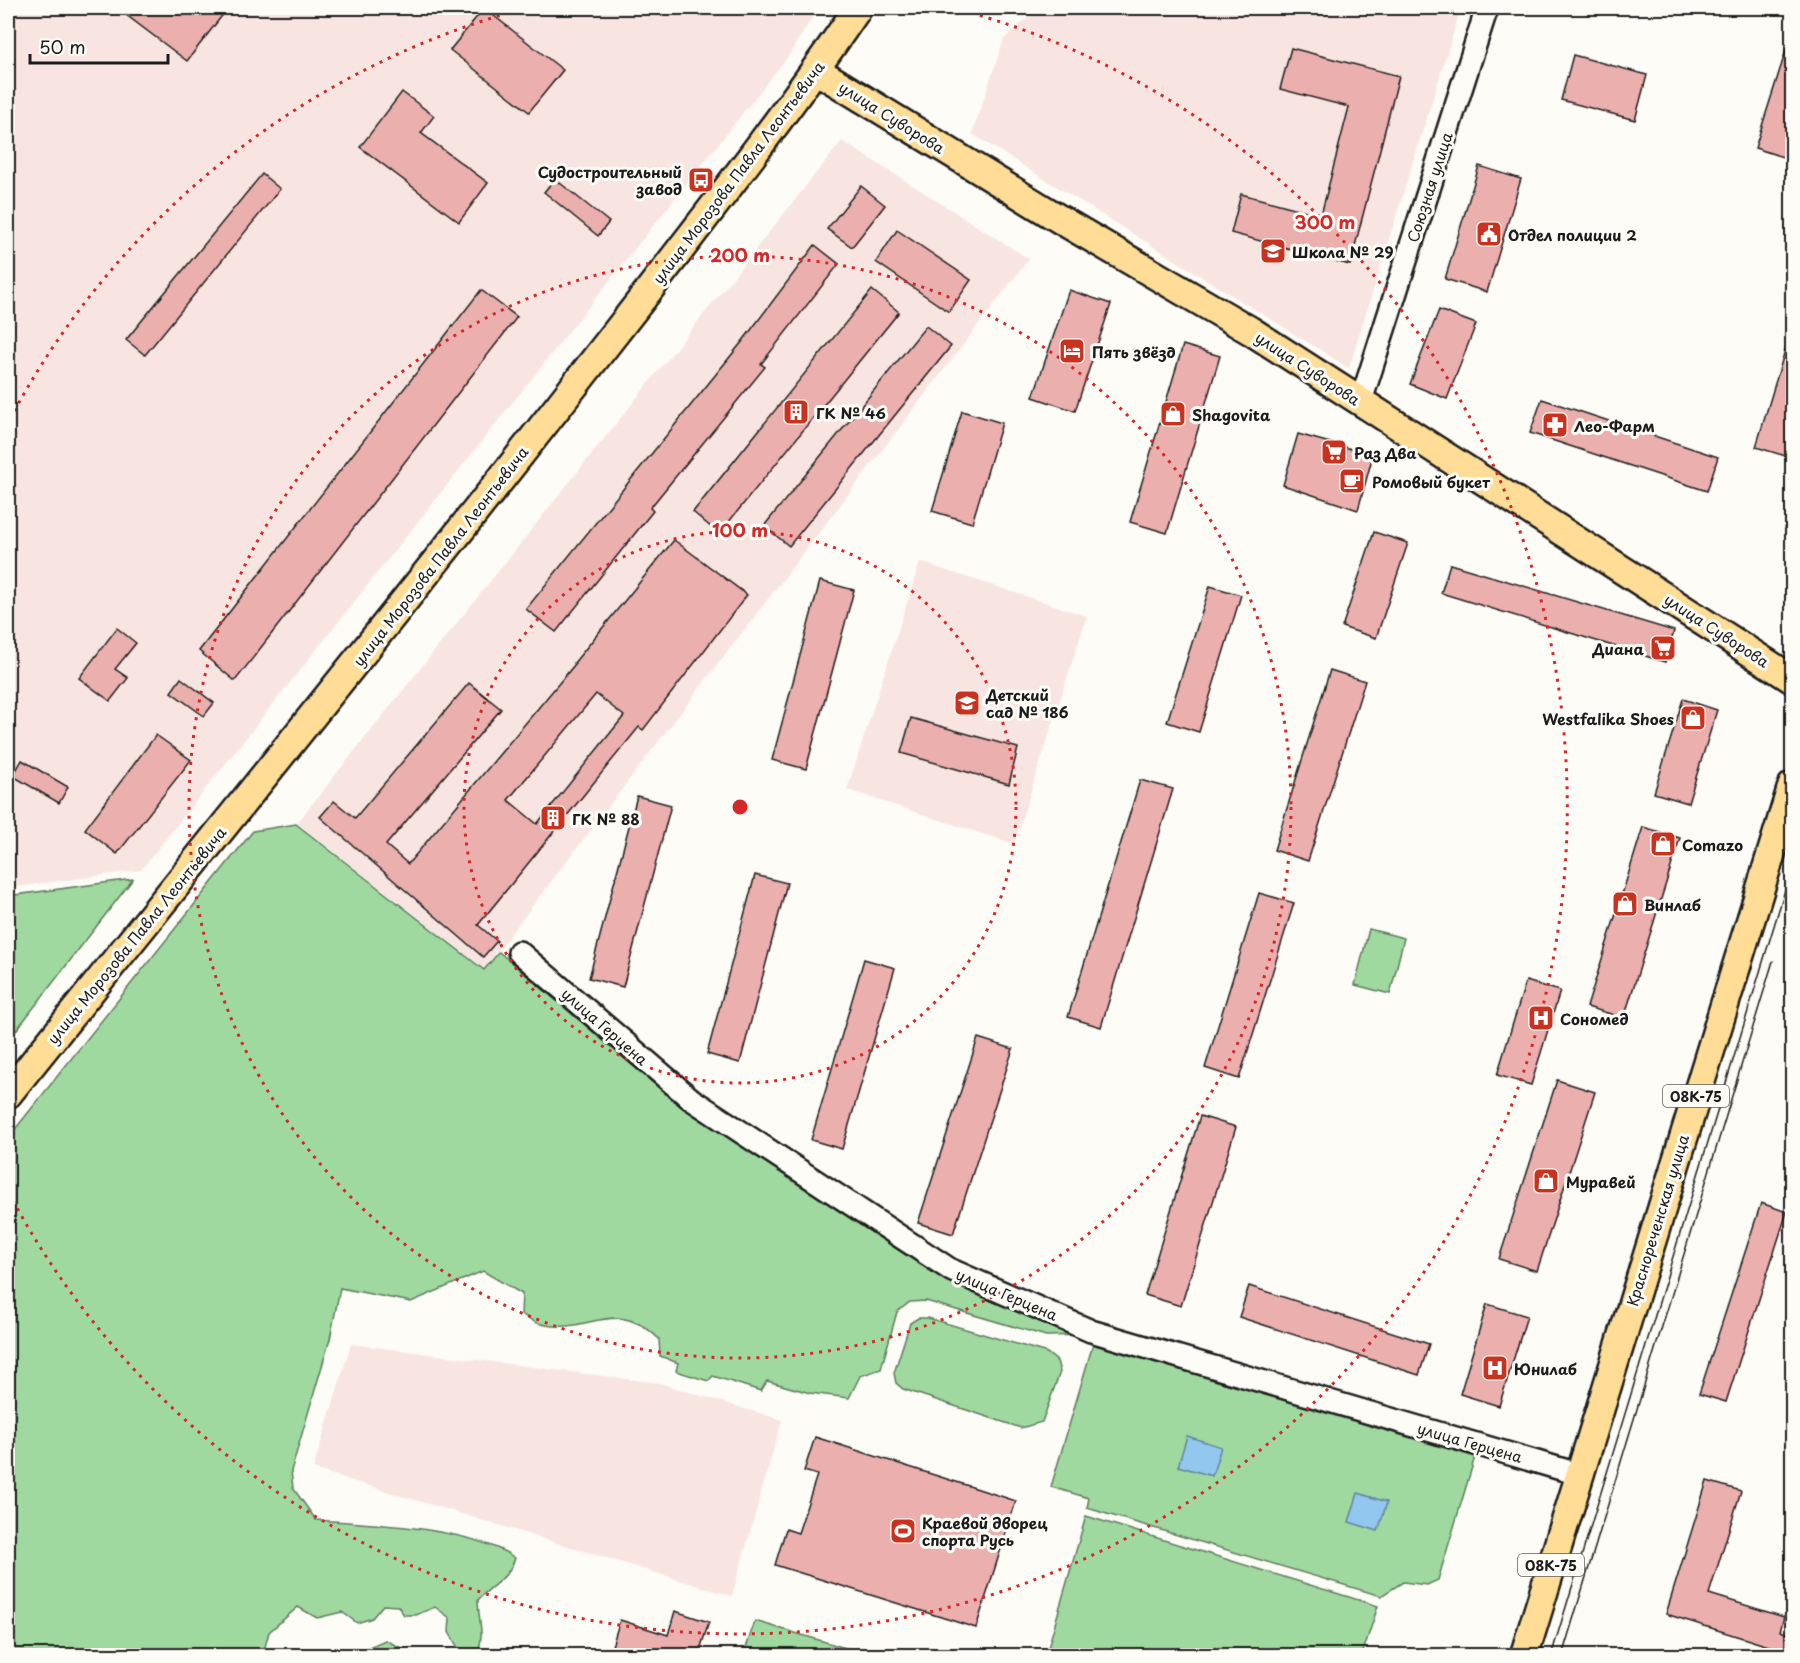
<svg xmlns="http://www.w3.org/2000/svg" width="1800" height="1663" font-family="'Playpen Sans',sans-serif">
  <rect width="100%" height="100%" fill="#fdfcf7"/>
  <filter id="ink" filterUnits="userSpaceOnUse"><feTurbulence type="fractalNoise" baseFrequency=".0167" numOctaves="2"/><feDisplacementMap in="SourceGraphic" scale="12" xChannelSelector="R" yChannelSelector="G"/><feConvolveMatrix kernelMatrix="1 2 1 2 8 2 1 2 1" color-interpolation-filters="sRGB"/></filter>
  <g filter="url(#ink)">
    <g fill="#f8e5e1">
      <path d="M8,8H818L789,55L141,870L8,888Z"/>
      <path d="M1039,8H1461L1349,368L972,134L1004,39Z"/>
      <path d="M842,141L1029,259L484,969L297,823Z"/>
      <path d="M920,562L1087,616L1014,844L847,790Z"/>
      <path d="M351,1344L659,1383L782,1420L732,1596L313,1469Z"/>
    </g>
    <g fill="#9fd99f" stroke="#5e7a5e" stroke-width="1.5">
      <path d="M296,824L484,970L499,952L680,1106L911,1258L945,1280L1083,1335L1046,1336L926,1301L910,1302L897,1312L881,1369L860,1376L849,1398L810,1393L767,1381L761,1391L713,1376L708,1381L676,1371L678,1363L660,1356L659,1339C615,1295 588,1336 541,1324C534,1323 527,1317 521,1314L522,1294L483,1271L411,1302L340,1288L330,1339L291,1471L293,1488L316,1520C370,1524 471,1527 515,1558C507,1581 494,1582 478,1600C478,1619 485,1634 478,1652L461,1653L449,1632L450,1618L435,1607L416,1615H404L398,1606L383,1605L372,1618L357,1623L342,1612L317,1618L298,1607L269,1632L265,1647L258,1655H8V1512L12,1505L8,1502V1138L253,831Z"/>
      <path d="M133,879L8,1041V896Z"/>
      <path d="M1369,929L1404,938L1390,994L1355,985Z"/>
      <path d="M918,1318H928L1047,1353L1057,1361L1060,1372L1042,1422L1021,1428L903,1389L896,1383L894,1373L910,1323Z"/>
      <path d="M1093,1344L1475,1457L1438,1580L1427,1585L1403,1582L1381,1596L1087,1508L1089,1498L1051,1487Z"/>
      <path d="M1086,1516L1378,1606L1362,1655H1046Z"/>
      <path d="M755,1621L869,1655H760L745,1651Z"/>
      <path d="M385,1640L416,1655H358L362,1650Z"/>
    </g>
    <g fill="#92c8f0" stroke="#63839b" stroke-width="1.5">
      <path d="M1187,1436L1221,1447L1212,1476L1178,1466Z"/>
      <path d="M1358,1493L1387,1502L1378,1531L1349,1522Z"/>
    </g>
    <g fill="#ebb0ae" stroke="#1c1c1c" stroke-width="1.5" fill-rule="evenodd">
      <path d="M117,8H228L187,61Z"/>
      <path d="M484,8L563,70L529,112L450,50Z"/>
      <path d="M1789,41H1792V160L1755,148Z"/>
      <path d="M1291,48L1399,76L1350,265L1231,233L1241,194L1321,215L1349,107L1280,89Z"/>
      <path d="M1573,55L1647,75L1635,120L1561,100Z"/>
      <path d="M402,92L434,116L421,133L488,183L459,222L360,147Z"/>
      <path d="M1479,166L1521,179L1487,292L1445,279Z"/>
      <path d="M262,174L280,189L145,355L126,340Z"/>
      <path d="M555,179L609,222L598,236L544,192Z"/>
      <path d="M861,186L885,205L852,247L827,229Z"/>
      <path d="M897,230L971,280L949,312L876,262Z"/>
      <path d="M815,245L839,264L761,364L765,367L650,508L653,511L556,632L526,609L742,342Z"/>
      <path d="M481,290L517,317L235,681L199,651Z"/>
      <path d="M872,290L899,312L719,534L693,512Z"/>
      <path d="M1069,290L1111,304L1075,411L1033,397Z"/>
      <path d="M1439,310L1476,324L1447,399L1410,384Z"/>
      <path d="M926,326L951,346L789,546L764,526Z"/>
      <path d="M1789,337L1792,338V458L1756,447Z"/>
      <path d="M1183,345L1220,356L1167,533L1130,522Z"/>
      <path d="M1542,399L1718,457L1707,491L1530,433Z"/>
      <path d="M962,411L1002,423L972,523L932,511Z"/>
      <path d="M1298,434L1373,455L1358,510L1283,485Z"/>
      <path d="M1374,532L1408,543L1376,638L1342,627Z"/>
      <path d="M674,540L747,595L643,730L639,727L478,925L497,941L483,957L320,817L334,801L355,818L469,683L501,709L386,845L408,864L575,664L574,663ZM596,694L624,716L537,824L508,800Z"/>
      <path d="M1450,564L1674,631L1665,662L1441,593Z"/>
      <path d="M820,581L854,590L806,769L772,760Z"/>
      <path d="M1210,586L1241,595L1199,732L1167,722Z"/>
      <path d="M117,628L136,643L115,669L128,678L110,701L79,678Z"/>
      <path d="M1330,670L1365,681L1308,861L1274,850Z"/>
      <path d="M181,678L214,703L204,716L171,692Z"/>
      <path d="M1683,699L1717,710L1688,803L1654,793Z"/>
      <path d="M911,718L1018,748L1009,784L901,753Z"/>
      <path d="M156,735L191,760L117,854L85,829Z"/>
      <path d="M22,760L68,787L59,803L13,776Z"/>
      <path d="M1140,780L1173,789L1101,1027L1068,1017Z"/>
      <path d="M637,796L671,805L623,987L589,978Z"/>
      <path d="M1643,827L1680,838L1624,1018L1587,1007Z"/>
      <path d="M755,875L787,883L740,1063L707,1054Z"/>
      <path d="M1259,893L1294,903L1239,1079L1205,1068Z"/>
      <path d="M864,959L895,968L842,1149L811,1140Z"/>
      <path d="M1526,981L1560,991L1531,1085L1497,1075Z"/>
      <path d="M978,1038L1013,1049L953,1234L918,1223Z"/>
      <path d="M1557,1080L1595,1092L1537,1271L1499,1259Z"/>
      <path d="M1200,1116L1236,1127L1181,1306L1145,1295Z"/>
      <path d="M1761,1203L1787,1212L1726,1402L1699,1394Z"/>
      <path d="M1249,1286L1429,1344L1419,1375L1239,1317Z"/>
      <path d="M1487,1304L1527,1316L1499,1406L1460,1394Z"/>
      <path d="M815,1437L1016,1501L976,1628L775,1565L786,1529L798,1533L817,1475L804,1471Z"/>
      <path d="M1707,1481L1741,1491L1709,1594L1784,1617L1780,1631L1792,1635V1656H1772L1775,1648L1666,1614Z"/>
      <path d="M675,1611L709,1622L698,1656H609L620,1620L668,1635Z"/>
    </g>
    <g fill="none" stroke-linecap="round" stroke-linejoin="round">
      <g stroke="#1c1c1c" stroke-width="26">
        <g id="minor">
          <path d="M1361,401L1487,8"/>
          <path d="M519,952L691,1099L951,1270L1091,1331L1578,1474"/>
        </g>
      </g>
      <g stroke="#1c1c1c" stroke-width="32">
        <g id="major">
          <path d="M816,70L1061,220L1251,331L1792,679"/>
          <path d="M8,1094C196,860 386,627 571,390C669,264 769,139 858,8"/>
          <path d="M1524,1656L1792,786"/>
        </g>
      </g>
      <use href="#minor" stroke="#fdfcf7" stroke-width="21"/>
      <use href="#major" stroke="#ffdd96" stroke-width="27"/>
      <g stroke="#1c1c1c" stroke-width="1.5">
        <path d="M1551,1656L1792,867"/>
        <path d="M1562,1656L1773,961"/>
      </g>
    </g>
  </g>
  <g fill="none" stroke="#d62828" stroke-width="3" stroke-dasharray="3 6">
    <circle cx="740" cy="807" r="276"/>
    <circle cx="740" cy="807" r="551"/>
    <path d="M10 419A827 827 0 0 1 526 8M954 8A827 827 0 1 1 10 1195"/>
  </g>
  <defs>
    <g id="bus-square" transform="scale(1.35)"><rect x="-9" y="-9" width="18" height="18" rx="4" fill="#c8321e" stroke="#fdfcf7"/><path d="M-5-6H5V4H4V6H2V4H-2V6H-4V4H-5ZM-3.5-4V0h7V-4ZM-3.5 1.2v1.5H-2V1.2ZM2 1.2v1.5H3.5V1.2Z" fill="#fff"/></g>
    <g id="civic-square" transform="scale(1.35)"><rect x="-9" y="-9" width="18" height="18" rx="4" fill="#c8321e" stroke="#fdfcf7"/><path d="M-.6-6.5H3V-4.5H.6V-3L4-1V1h2V6H-6V1h2V-1L-.6-3ZM-1.2 2.5V6h2.4V2.5Z" fill="#fff"/></g>
    <g id="school-square" transform="scale(1.35)"><rect x="-9" y="-9" width="18" height="18" rx="4" fill="#c8321e" stroke="#fdfcf7"/><path d="M0-5L7-2L0 1L-7-2ZM-4 1L0 2.5L4 1V4Q0 6-4 4Z" fill="#fff"/></g>
    <g id="hotel-square" transform="scale(1.35)"><rect x="-9" y="-9" width="18" height="18" rx="4" fill="#c8321e" stroke="#fdfcf7"/><path d="M-6-4.5h1.5V1H6V5H4.5V3h-9V5H-6ZM-4 0a1.8 1.8 0 1 1 3.6 0ZM.5 0V-2.5h3Q6-2.5 6 0Z" fill="#fff"/></g>
    <g id="building-square" transform="scale(1.35)"><rect x="-9" y="-9" width="18" height="18" rx="4" fill="#c8321e" stroke="#fdfcf7"/><path d="M-4-6H4V6H1V3H-1V6H-4ZM-2.5-4.3h1.7v1.8h-1.7ZM.8-4.3h1.7v1.8H.8ZM-2.5-1h1.7V.8h-1.7ZM.8-1h1.7V.8H.8Z" fill="#fff"/></g>
    <g id="shop-square" transform="scale(1.35)"><rect x="-9" y="-9" width="18" height="18" rx="4" fill="#c8321e" stroke="#fdfcf7"/><path d="M-5-2.5h2.3a2.7 3.5 0 0 1 5.4 0H5L5.5 6h-11ZM-1.5-2.5h3a1.5 2.3 0 0 0-3 0Z" fill="#fff"/></g>
    <g id="pharmacy-square" transform="scale(1.35)"><rect x="-9" y="-9" width="18" height="18" rx="4" fill="#c8321e" stroke="#fdfcf7"/><path d="M-2-6h4v4h4v4h-4v4h-4v-4h-4v-4h4Z" fill="#fff"/></g>
    <g id="supermarket-square" transform="scale(1.35)"><rect x="-9" y="-9" width="18" height="18" rx="4" fill="#c8321e" stroke="#fdfcf7"/><path d="M-6-5.5h2.5l.6 2H6L4.5 2H-2.5L-4.4-4H-6ZM-1.5 3.2a1.3 1.3 0 1 0 .1 0ZM3 3.2a1.3 1.3 0 1 0 .1 0Z" fill="#fff"/></g>
    <g id="cafe-square" transform="scale(1.35)"><rect x="-9" y="-9" width="18" height="18" rx="4" fill="#c8321e" stroke="#fdfcf7"/><path d="M-5.5-4.5H6V0H3Q3 3.5 0 3.5H-2.5Q-5.5 3.5-5.5 0ZM3-3.2v2h1.7v-2ZM-6 4.5H4V6H-6Z" fill="#fff"/></g>
    <g id="hospital-square" transform="scale(1.35)"><rect x="-9" y="-9" width="18" height="18" rx="4" fill="#c8321e" stroke="#fdfcf7"/><path d="M-5-5h3v3.5h4V-5h3V5h-3V1.5h-4V5h-3Z" fill="#fff"/></g>
    <g id="stadium-square" transform="scale(1.35)"><rect x="-9" y="-9" width="18" height="18" rx="4" fill="#c8321e" stroke="#fdfcf7"/><path d="M0-5a6.5 5 0 1 0 0 10a6.5 5 0 1 0 0-10ZM-3.5-1.8h7v3.6h-7Z" fill="#fff"/></g>
  </defs>
  <g fill-rule="evenodd">
    <use href="#bus-square" x="701" y="180"/>
    <use href="#civic-square" x="1489" y="234"/>
    <use href="#school-square" x="1273" y="251"/>
    <use href="#hotel-square" x="1072" y="351"/>
    <use href="#building-square" x="796" y="412"/>
    <use href="#shop-square" x="1173" y="414"/>
    <use href="#pharmacy-square" x="1555" y="425"/>
    <use href="#supermarket-square" x="1334" y="452"/>
    <use href="#cafe-square" x="1352" y="481"/>
    <use href="#supermarket-square" x="1663" y="648"/>
    <use href="#school-square" x="967" y="703"/>
    <use href="#shop-square" x="1693" y="718"/>
    <use href="#building-square" x="553" y="818"/>
    <use href="#shop-square" x="1663" y="844"/>
    <use href="#shop-square" x="1625" y="904"/>
    <use href="#hospital-square" x="1541" y="1018"/>
    <use href="#shop-square" x="1546" y="1181"/>
    <use href="#hospital-square" x="1495" y="1368"/>
    <use href="#stadium-square" x="903" y="1531"/>
  </g>
  <g text-anchor="middle" dominant-baseline="central" stroke-width="6" stroke-linejoin="round" paint-order="stroke">
    <g fill="#fdfcf7" stroke="#605f5e" stroke-width="1.5">
      <rect x="1663" y="1085" width="66" height="22" rx="4.5"/>
      <rect x="1518" y="1554" width="66" height="22" rx="4.5"/>
    </g>
    <g font-size="14" font-weight="bold" fill="#1c1c1c">
      <text x="1696" y="1096">08К-75</text>
      <text x="1551" y="1565">08К-75</text>
    </g>
    <g font-size="15" fill="#1c1c1c" stroke="#fdfcf7">
      <text transform="translate(892 117) rotate(32)">улица Суворова</text>
      <text transform="translate(738 172) rotate(-53)">улица Морозова Павла Леонтьевича</text>
      <text transform="translate(1429 187) rotate(-72)">Союзная улица</text>
      <text transform="translate(1308 368) rotate(33)">улица Суворова</text>
      <text transform="translate(440 556) rotate(-52)">улица Морозова Павла Леонтьевича</text>
      <text transform="translate(1717 630) rotate(33)">улица Суворова</text>
      <text transform="translate(136 935) rotate(-51)">улица Морозова Павла Леонтьевича</text>
      <text transform="translate(605 1026) rotate(41)">улица Герцена</text>
      <text transform="translate(1657 1220) rotate(-73)">Краснореченская улица</text>
      <text transform="translate(1007 1294) rotate(23)">улица Герцена</text>
      <text transform="translate(1470 1442) rotate(16)">улица Герцена</text>
    </g>
    <g font-size="15" font-weight="bold" fill="#1c1c1c" stroke="#fdfcf7" text-anchor="start">
      <text x="682" y="171" text-anchor="end">Судостроительный<tspan x="682" dy="17">завод</tspan></text>
      <text x="1508" y="234">Отдел полиции 2</text>
      <text x="1292" y="251">Школа № 29</text>
      <text x="1092" y="351">Пять звёзд</text>
      <text x="816" y="412">ГК № 46</text>
      <text x="1192" y="414">Shagovita</text>
      <text x="1574" y="425">Лео-Фарм</text>
      <text x="1354" y="452">Раз Два</text>
      <text x="1372" y="481">Ромовый букет</text>
      <text x="1644" y="648" text-anchor="end">Диана</text>
      <text x="986" y="694">Детский<tspan x="986" dy="17">сад № 186</tspan></text>
      <text x="1674" y="718" text-anchor="end">Westfalika Shoes</text>
      <text x="572" y="818">ГК № 88</text>
      <text x="1682" y="844">Comazo</text>
      <text x="1644" y="904">Винлаб</text>
      <text x="1560" y="1018">Сономед</text>
      <text x="1566" y="1181">Муравей</text>
      <text x="1514" y="1368">Юнилаб</text>
      <text x="922" y="1522">Краевой дворец<tspan x="922" dy="17">спорта Русь</tspan></text>
    </g>
  </g>
  <circle cx="740" cy="807" r="9" fill="#d62828" stroke="#fdfcf7" stroke-width="3"/>
  <g font-size="18" text-anchor="middle" font-weight="bold" fill="#d62828" stroke="#fdfcf7" stroke-width="6" stroke-linejoin="round" paint-order="stroke">
    <text x="1325" y="229">300 m</text>
    <text x="740" y="262">200 m</text>
    <text x="740" y="537">100 m</text>
  </g>
  <rect width="1800" height="1663" fill="none" stroke="#fdfcf7" stroke-width="30"/>
  <rect x="15" y="15" width="1770" height="1633" fill="none" stroke="#1c1c1c" stroke-width="2" filter="url(#ink)"/>
  <path d="M30 54v9h138v-9" fill="none" stroke="#1c1c1c" stroke-width="3"/>
  <text x="39" y="54" font-size="18" fill="#1c1c1c" stroke="#fdfcf7" stroke-width="4.5" paint-order="stroke">50 m</text>
</svg>
